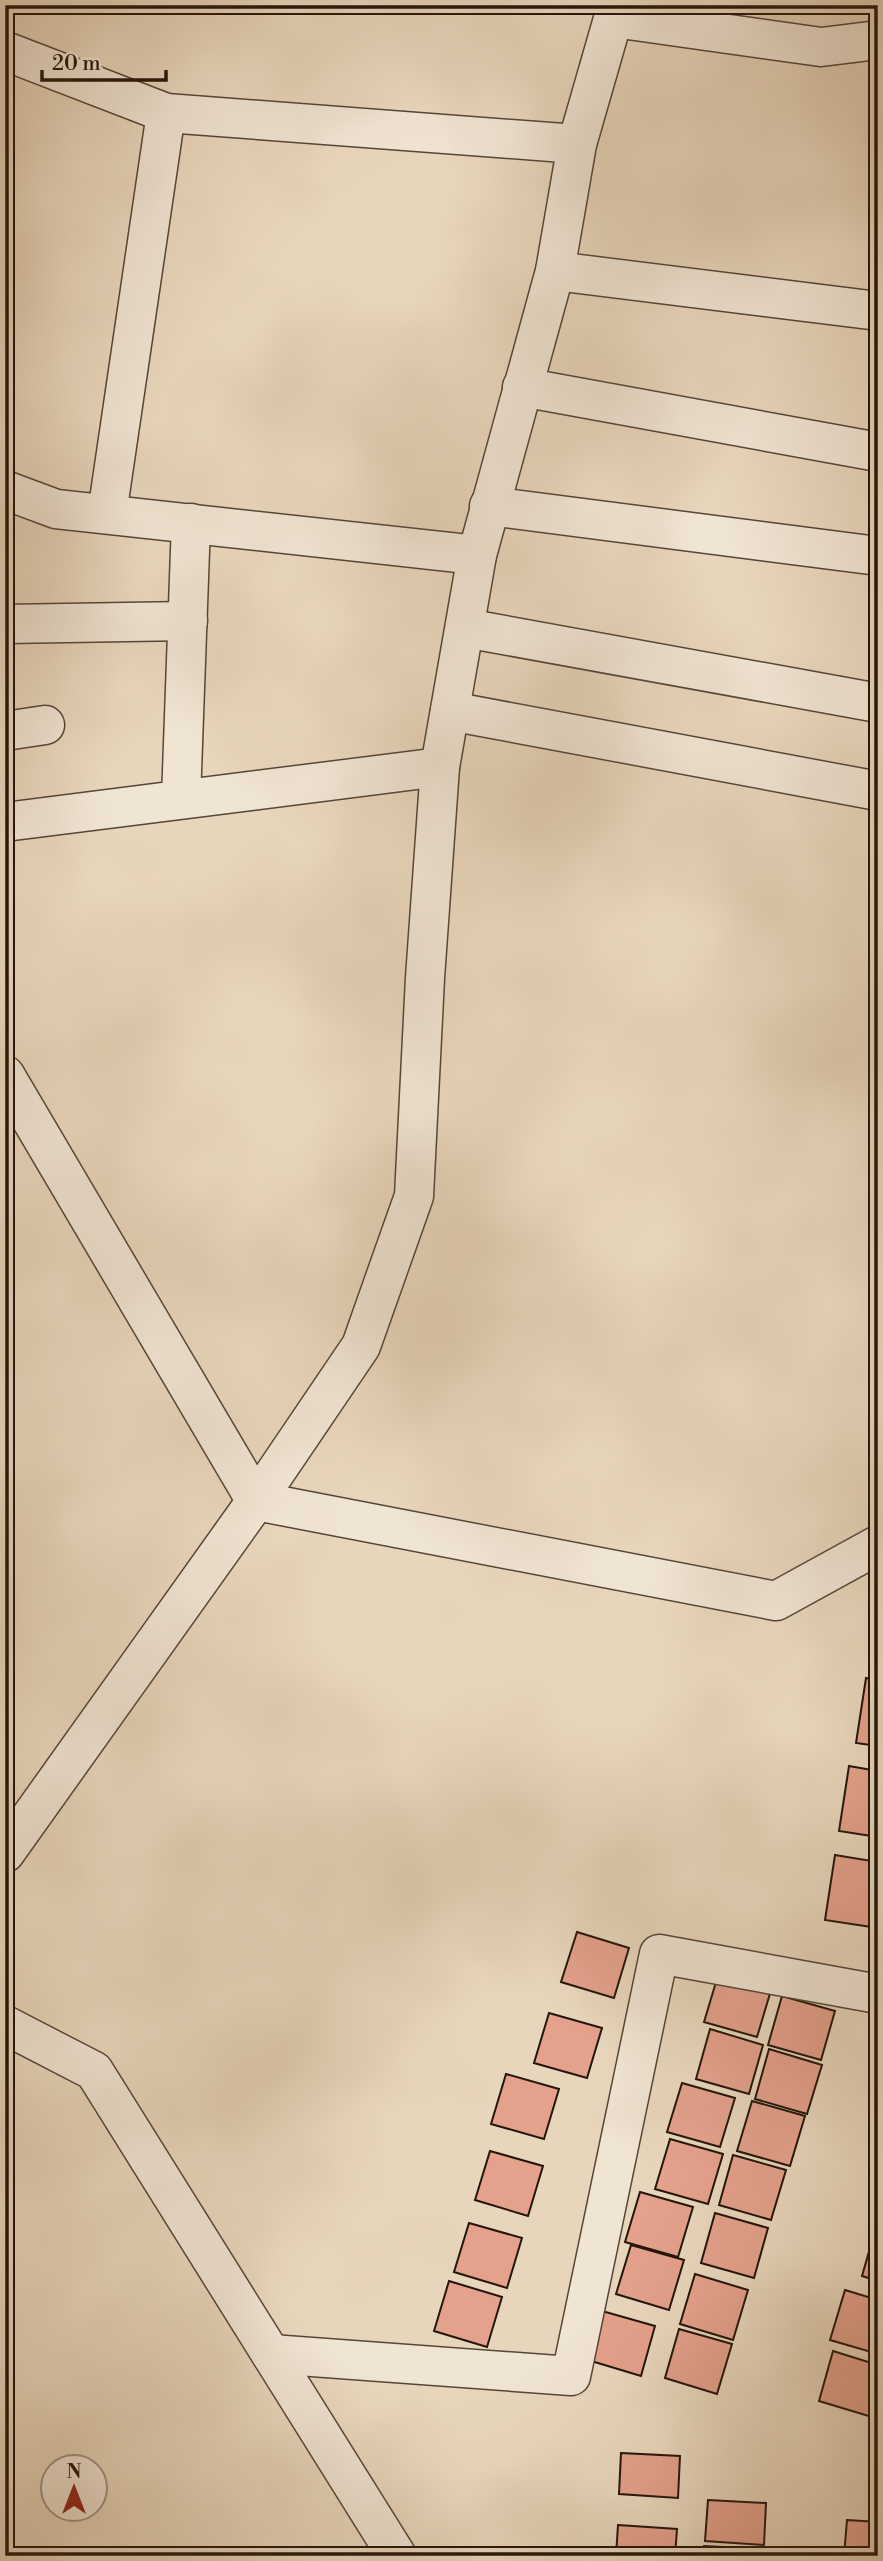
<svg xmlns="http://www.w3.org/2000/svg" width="883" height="2561" font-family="'Libre Bodoni',serif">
  <rect width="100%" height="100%" fill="#e8d6bc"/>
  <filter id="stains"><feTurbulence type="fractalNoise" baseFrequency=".00286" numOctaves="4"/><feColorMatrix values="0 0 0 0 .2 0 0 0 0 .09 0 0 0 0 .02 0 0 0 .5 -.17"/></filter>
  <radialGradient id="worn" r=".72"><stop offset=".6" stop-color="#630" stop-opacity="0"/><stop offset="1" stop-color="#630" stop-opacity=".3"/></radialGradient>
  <g fill="#e4a18c" stroke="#24160c" stroke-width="2">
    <path d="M866,1678L878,1680V1746L856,1743Z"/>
    <path d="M849,1766L878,1771V1837L839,1831Z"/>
    <path d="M835,1855L878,1862V1928L825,1920Z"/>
    <path d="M577,1932L629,1948L614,1998L561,1982Z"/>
    <path d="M719,1972L772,1987L757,2037L704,2022Z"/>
    <path d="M782,1996L835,2011L821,2060L768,2045Z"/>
    <path d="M549,2013L602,2028L587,2078L534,2063Z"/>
    <path d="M710,2029L763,2045L749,2094L696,2079Z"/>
    <path d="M769,2049L822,2065L807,2114L755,2099Z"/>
    <path d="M506,2074L559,2089L544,2139L491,2124Z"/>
    <path d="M682,2083L735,2098L720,2147L667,2132Z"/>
    <path d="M752,2101L805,2116L790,2166L737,2151Z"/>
    <path d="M670,2139L723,2154L708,2204L655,2189Z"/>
    <path d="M490,2151L543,2166L528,2216L475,2200Z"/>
    <path d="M733,2155L786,2170L771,2220L719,2205Z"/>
    <path d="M640,2192L693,2207L678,2257L625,2242Z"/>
    <path d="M715,2213L768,2228L754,2278L701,2263Z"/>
    <path d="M469,2223L522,2238L507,2288L454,2272Z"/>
    <path d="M876,2227H878V2281L862,2276Z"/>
    <path d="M631,2245L684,2260L669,2310L616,2294Z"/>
    <path d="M695,2274L748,2290L733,2340L680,2324Z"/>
    <path d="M449,2281L502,2297L487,2347L434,2331Z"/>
    <path d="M845,2290L878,2300V2354L830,2340Z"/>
    <path d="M602,2311L655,2326L641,2376L588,2360Z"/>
    <path d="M679,2329L732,2344L717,2394L665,2378Z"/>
    <path d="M833,2351L878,2365V2396L872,2417L819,2401Z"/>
    <path d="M621,2453L680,2456L678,2498L619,2494Z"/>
    <path d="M708,2500L766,2503L764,2545L705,2541Z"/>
    <path d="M847,2520L878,2522V2556H844Z"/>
    <path d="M618,2525L677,2529L675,2556H616Z"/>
    <path d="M704,2546L763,2549V2556H704Z"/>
  </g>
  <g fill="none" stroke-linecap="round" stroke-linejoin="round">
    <g stroke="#554638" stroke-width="41">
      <g id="minor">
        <path d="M614,18L821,47L878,40"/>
        <path d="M5,51L166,113L577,144"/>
        <path d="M555,271L878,311"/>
        <path d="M522,387L878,452"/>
        <path d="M5,490L56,509L477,555"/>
        <path d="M489,506L878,556"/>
        <path d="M107,514L166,113"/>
        <path d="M5,624L188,621"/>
        <path d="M465,628L878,703"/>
        <path d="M450,711L878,791"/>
        <path d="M5,731L45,725"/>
        <path d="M181,799L191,523"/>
        <path d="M5,822L440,767"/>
        <path d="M5,1075L256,1501L776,1601L878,1545"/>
        <path d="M5,1853L256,1501L361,1346L414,1196L425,978L440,767L477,555L555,271L577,144L617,5"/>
        <path d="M5,2025L94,2071L397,2556"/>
        <path d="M271,2354L571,2376L659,1954L878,1994"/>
      </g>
    </g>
    <use href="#minor" stroke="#f0e4d3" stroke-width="38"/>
  </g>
  <rect width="883" height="2561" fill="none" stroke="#e8d6bc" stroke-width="28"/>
  <rect x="7" y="7" width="869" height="2547" fill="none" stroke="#24160c" stroke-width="3.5"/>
  <rect x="14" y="14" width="855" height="2533" fill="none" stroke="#24160c" stroke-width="2"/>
  <g transform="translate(74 2488)"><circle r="33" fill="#f0e4d3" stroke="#9e9283" stroke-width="2"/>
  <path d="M0-5L12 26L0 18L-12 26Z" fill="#8f2418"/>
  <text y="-10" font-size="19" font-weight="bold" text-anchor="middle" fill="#24160c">N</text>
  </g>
  <path d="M42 70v10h124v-10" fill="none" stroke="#24160c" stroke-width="3.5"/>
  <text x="52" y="70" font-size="21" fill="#24160c" stroke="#f0e4d3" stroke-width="5" paint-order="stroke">20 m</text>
  <rect width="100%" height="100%" filter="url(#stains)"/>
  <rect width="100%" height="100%" fill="url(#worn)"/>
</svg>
